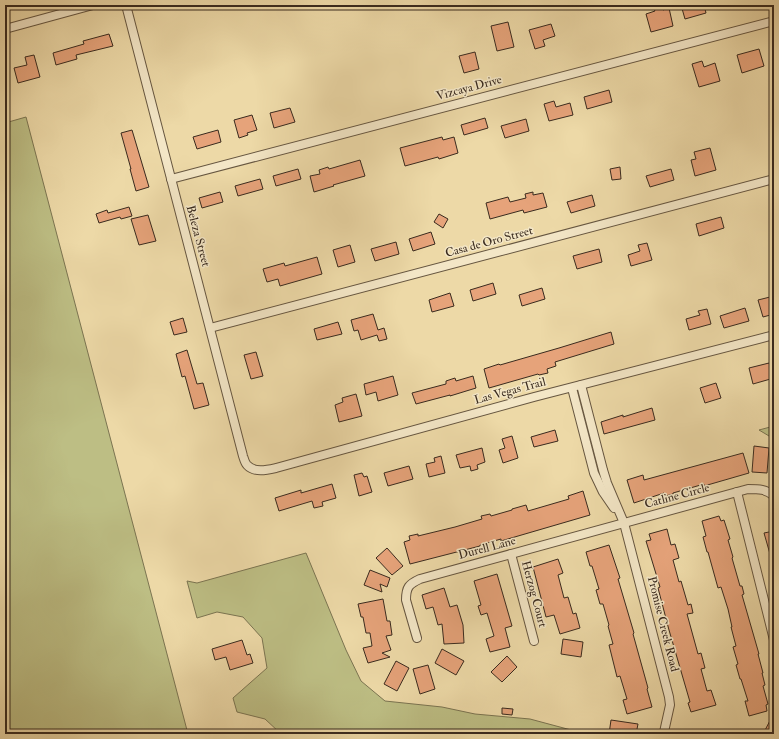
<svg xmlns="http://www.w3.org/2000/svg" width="779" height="739" font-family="'IM FELL Double Pica',serif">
  <rect width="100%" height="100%" fill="#edd9a7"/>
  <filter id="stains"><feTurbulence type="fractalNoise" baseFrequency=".005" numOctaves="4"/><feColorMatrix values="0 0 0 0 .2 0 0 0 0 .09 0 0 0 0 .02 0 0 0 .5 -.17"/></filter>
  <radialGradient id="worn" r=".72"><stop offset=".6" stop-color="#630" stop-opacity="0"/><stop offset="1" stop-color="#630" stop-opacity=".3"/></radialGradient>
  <g fill="#bdbe84" stroke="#7b7451">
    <path d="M26,117L188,734H5V123Z"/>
    <path d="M774,426V439L759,430Z"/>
    <path d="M306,553L346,650L361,681L385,701L442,707L475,714L530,719L586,734H278L279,732L265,719L237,712L233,698L267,668L262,638L243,617L217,612L197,618L187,581L197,583Z"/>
  </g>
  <g fill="#e6a37a" stroke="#392a1e">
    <path d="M660,5H662L663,10L669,8L673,26L651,32L646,14L655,11L653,7Z"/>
    <path d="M681,5H704L706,13L685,19Z"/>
    <path d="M508,22L514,47L497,51L491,26Z"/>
    <path d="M551,24L555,36L543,40L545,46L535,49L529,30Z"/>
    <path d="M109,34L113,46L76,55L77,59L56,65L53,53L84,44L83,41Z"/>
    <path d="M759,49L764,66L742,73L737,55Z"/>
    <path d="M475,52L479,69L464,73L459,56Z"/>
    <path d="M34,55L40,77L18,83L14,68L27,65L25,57Z"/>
    <path d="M702,61L704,67L715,63L720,81L699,87L692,64Z"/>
    <path d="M609,90L612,102L587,109L584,97Z"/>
    <path d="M554,101L556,107L570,103L573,115L549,121L544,104Z"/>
    <path d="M290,108L295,122L274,128L270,113Z"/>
    <path d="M252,115L257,130L247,133L248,135L239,138L234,120Z"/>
    <path d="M485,118L488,128L464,135L461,125Z"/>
    <path d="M526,119L529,131L505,138L501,126Z"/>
    <path d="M132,130L149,187L136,191L130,169H131L121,133Z"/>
    <path d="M218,130L221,142L197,149L193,137Z"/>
    <path d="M442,137L443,140L454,137L458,153L439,159L438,157L405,166L400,148Z"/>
    <path d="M710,148L716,170L695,176L691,160L696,159L694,152Z"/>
    <path d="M360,160L365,176L333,185L334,186L314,192L310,176L320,174L319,170L328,167L329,169Z"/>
    <path d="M620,167L621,179L612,180L610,169Z"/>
    <path d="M298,169L301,179L276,186L273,176Z"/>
    <path d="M671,169L674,180L650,187L646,176Z"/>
    <path d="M260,179L263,189L238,196L235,186Z"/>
    <path d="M220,192L223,202L202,208L199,198Z"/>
    <path d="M533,192V195L543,193L547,207L524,213L523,210L490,219L486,203L508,197L510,202L526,198L525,194Z"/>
    <path d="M592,195L595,206L571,213L567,202Z"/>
    <path d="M129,207L132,216L121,219L120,217L99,223L96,214L107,210L108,213Z"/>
    <path d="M439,214L448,219L443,228L434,222Z"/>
    <path d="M148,215L156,241L139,245L131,219Z"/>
    <path d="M721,217L724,228L699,236L696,224Z"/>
    <path d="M431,232L435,244L413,251L409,239Z"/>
    <path d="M396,242L399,254L375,261L371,249Z"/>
    <path d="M647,243L652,260L631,266L628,255L640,251L638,245Z"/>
    <path d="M350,245L355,262L338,267L333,250Z"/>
    <path d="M599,249L602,262L577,269L573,256Z"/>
    <path d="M317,257L322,274L280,286L278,279L267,282L263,269L284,263L285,266Z"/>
    <path d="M493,283L496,294L473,301L470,290Z"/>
    <path d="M542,288L545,299L522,306L519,295Z"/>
    <path d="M450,293L454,306L432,312L429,300Z"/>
    <path d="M774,296V314L763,317L758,300Z"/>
    <path d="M745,308L749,321L724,328L720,316Z"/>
    <path d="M707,309L711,324L689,330L686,319L700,315L698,311Z"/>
    <path d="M373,314L378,330L384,328L387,339L379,341L377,335L361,340L358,330L354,331L351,320Z"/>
    <path d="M183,318L187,332L174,335L170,322Z"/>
    <path d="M338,322L342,334L317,340L314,329Z"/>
    <path d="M611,332L614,344L555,362L556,366L547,369L548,373L539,375L538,374L489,388L484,369L499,364L500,365L559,348Z"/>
    <path d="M187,350L197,384L203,383L209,405L194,409L185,376L182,377L176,354Z"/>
    <path d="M256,352L263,376L251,379L244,355Z"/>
    <path d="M769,363L774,378L753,384L749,368Z"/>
    <path d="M393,376L398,395L378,401L376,392L366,395L364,384Z"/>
    <path d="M473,376L476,388L450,396V395L416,404L412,393L446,384V381L455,378L456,381Z"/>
    <path d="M716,383L721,398L705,403L700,388Z"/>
    <path d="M356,394L362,416L339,422L335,405L343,402L342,398Z"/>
    <path d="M652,408L655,420L604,434L601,422L623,415V417Z"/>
    <path d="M555,430L558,441L534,447L531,437Z"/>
    <path d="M512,436L518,458L503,463L499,450L505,448L502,439Z"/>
    <path d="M754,446L769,448L767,473L752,472Z"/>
    <path d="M482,448L485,462L477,465L478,469L471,471L470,466L460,468L456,455Z"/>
    <path d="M743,453L749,473L704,486V484L673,493V494L665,496L664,493L634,503L627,480L643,475L644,480Z"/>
    <path d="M441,456L445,473L429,477L426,464L435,462L434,458Z"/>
    <path d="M409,466L413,479L388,486L384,473Z"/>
    <path d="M362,473L364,477L367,476L372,492L359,496L354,475Z"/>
    <path d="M332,484L336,498L322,502L323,506L314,508L312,501L279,511L275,498L301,490V493Z"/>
    <path d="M583,491L590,515L501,541V539L480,545V546L410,564L404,542L410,540L409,536L418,534V536L455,527L482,519L481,516L490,514L491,516L512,510V509L526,505L528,511L569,499L568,496Z"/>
    <path d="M719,516L721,521L724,520L730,539L728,540L733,557L732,558L740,586H742L744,594L742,595L759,654H758L763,673H762L765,685L763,686L768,704L766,705L767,711L749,716L745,701H748L741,679H740L736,665L738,664L733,647L736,646L731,627H732L728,609L721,587L718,588L708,552H707L703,537L706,536L702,521Z"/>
    <path d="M667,529L671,545L675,544L679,558L673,560L679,582L681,581L688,605L691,604L693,613L687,614L698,654L701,653L705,668L701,669L707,691L711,690L716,705L691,712L688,703L690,702L669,630L658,588L660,587L646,541L651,540L649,534Z"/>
    <path d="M774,531V560L772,561L764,533Z"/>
    <path d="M609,545L620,578L618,579L634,633L633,634L648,688L647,689L652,707L627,714L623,700L627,699L620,676L617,677L609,645L613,644L608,626L609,625L603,604H600L596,590L599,589L592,566H590L586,552Z"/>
    <path d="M387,548L403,566L392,575L376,558Z"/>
    <path d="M558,559L563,573L558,575L564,598L568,597L573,614L576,613L580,628L560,634L554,615L546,617L533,567Z"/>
    <path d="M370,570L390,578L387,587L380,584L382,592L364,585Z"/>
    <path d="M497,574L512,626L505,628L510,647L490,652L486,639L494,636L487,613L481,615L478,606L481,605L474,581Z"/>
    <path d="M444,588L450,607L457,605L463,625L464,643L444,644L442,624L438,625L433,607L426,609L422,595Z"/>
    <path d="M383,599L387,621H390L392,635L386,636L391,650L382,653L390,657L368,663L363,648L372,646L370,633H366L363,617H361L358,604Z"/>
    <path d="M563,639L583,642L581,657L561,654Z"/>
    <path d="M242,640L247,655L250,654L253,663L230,670L226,657L215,660L212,649Z"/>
    <path d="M442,649L464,661L456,675L435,663Z"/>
    <path d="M507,656L517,667L502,682L491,672Z"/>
    <path d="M396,661L409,668L397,691L384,684Z"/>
    <path d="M428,665L435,689L420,694L413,669Z"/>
    <path d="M502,708L513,709L512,715L502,714Z"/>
    <path d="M774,713V734H763Z"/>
    <path d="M611,720L638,724L636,734H609Z"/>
  </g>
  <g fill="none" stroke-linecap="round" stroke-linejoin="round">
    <g stroke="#665640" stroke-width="10">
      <g id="street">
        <path d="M126,5L243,456C244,459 245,463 247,465C254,473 267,470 276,468L534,397L774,335"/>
        <path d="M5,29L93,5"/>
        <path d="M171,179L774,21"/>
        <path d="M210,328L774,179"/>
        <path d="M581,385L603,470L607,483L624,523L669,697L670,705L664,732"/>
        <path d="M572,388L594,473L603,492L614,508"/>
        <path d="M737,492L774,640"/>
        <path d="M511,554L534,641"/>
        <path d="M417,638L406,600C406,587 409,584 420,579L748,489C759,489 766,489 774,496"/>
      </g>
    </g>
    <use href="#street" stroke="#f3e6c6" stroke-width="8"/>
  </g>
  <g text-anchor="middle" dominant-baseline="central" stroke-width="3" stroke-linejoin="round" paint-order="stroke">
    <g font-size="12" fill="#392a1e" stroke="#f3e6c6">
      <text transform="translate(469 88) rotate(-15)">Vizcaya Drive</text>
      <text transform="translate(198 236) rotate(75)">Beleza Street</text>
      <text transform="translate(489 242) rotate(-15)">Casa de Oro Street</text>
      <text transform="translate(510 391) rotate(-15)">Las Vegas Trail</text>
      <text transform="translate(677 496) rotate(-15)">Catline Circle</text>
      <text transform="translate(487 548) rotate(-15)">Durell Lane</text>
      <text transform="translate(534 594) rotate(75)">Herzog Court</text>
      <text transform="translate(663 624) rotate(76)">Promise Creek Road</text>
    </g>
  </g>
  <rect width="779" height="739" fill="none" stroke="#edd9a7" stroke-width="20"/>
  <rect x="6" y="6" width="767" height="727" fill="none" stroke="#392a1e" stroke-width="2"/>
  <rect x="10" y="10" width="759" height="719" fill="none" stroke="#392a1e"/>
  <rect width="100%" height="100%" filter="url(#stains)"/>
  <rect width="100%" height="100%" fill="url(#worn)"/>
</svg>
